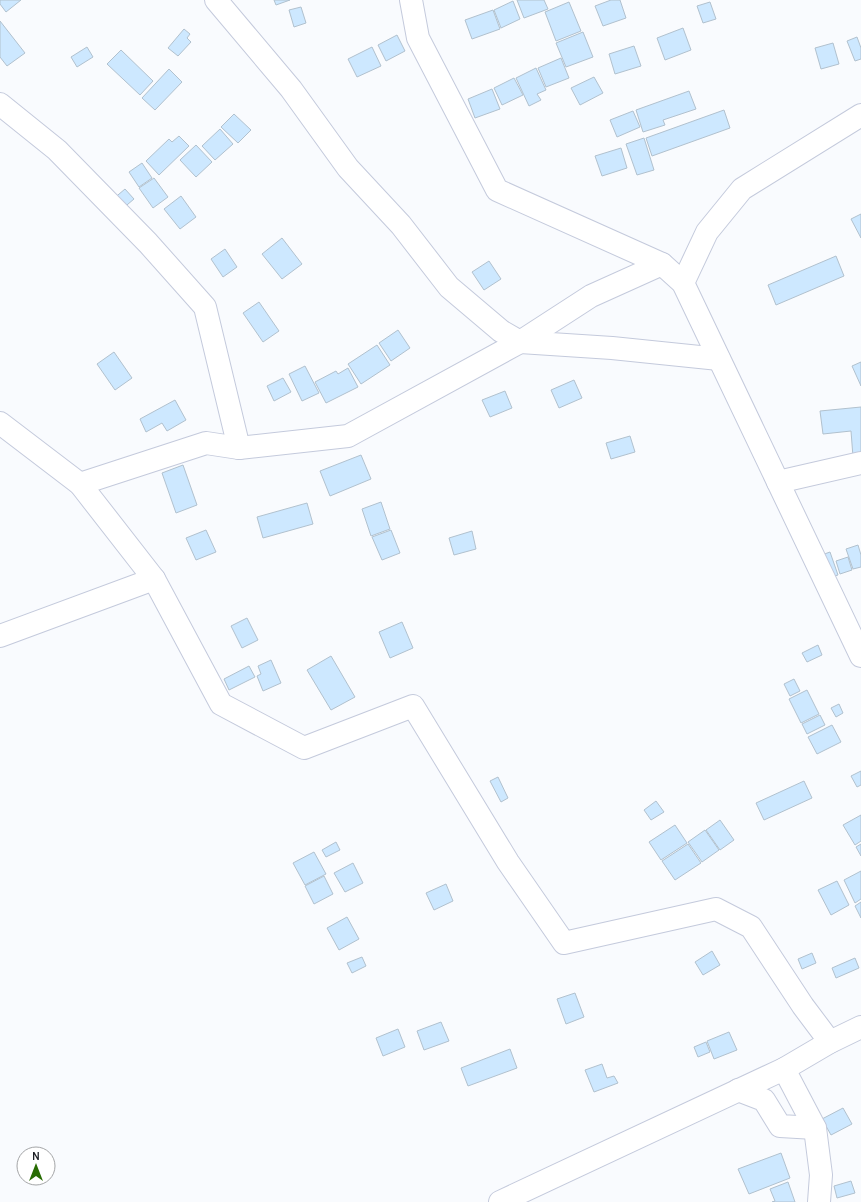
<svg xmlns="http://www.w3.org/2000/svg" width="861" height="1202" font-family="Karla,sans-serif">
  <rect width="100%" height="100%" fill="#f9fbfe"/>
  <g fill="#cde8ff" stroke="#b1c1ce">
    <path d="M0,0H21L6,12L0,4Z"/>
    <path d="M274,0H290L276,5Z"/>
    <path d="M517,0H544L548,9L524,18Z"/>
    <path d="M611,0H620L626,18L603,26L595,6Z"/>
    <path d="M513,1L520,19L501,28L494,10Z"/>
    <path d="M569,2L581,31L556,41L545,12Z"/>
    <path d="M710,2L716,19L703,23L697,6Z"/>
    <path d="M301,7L306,23L294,27L289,10Z"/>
    <path d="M493,10L500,29L472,39L465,20Z"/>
    <path d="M0,21L25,53L7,66L0,57Z"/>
    <path d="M683,28L691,50L665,60L657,38Z"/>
    <path d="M184,29L190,34L187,38L191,42L178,56L168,48Z"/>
    <path d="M583,32L593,57L566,67L556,43Z"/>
    <path d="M397,35L405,51L386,61L378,45Z"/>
    <path d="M857,37L861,48V59L855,61L847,41Z"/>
    <path d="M833,43L839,64L821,69L815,48Z"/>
    <path d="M634,46L641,66L615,74L609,54Z"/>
    <path d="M87,47L93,57L77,67L71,57Z"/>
    <path d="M372,47L381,66L357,77L348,59Z"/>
    <path d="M121,50L153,81L140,95L107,64Z"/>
    <path d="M561,58L569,78L546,87L538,68Z"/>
    <path d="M536,68L546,90L537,94L541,100L529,106L516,78Z"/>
    <path d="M169,69L182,82L155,110L142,98Z"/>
    <path d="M594,77L603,93L580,105L571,88Z"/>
    <path d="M514,78L523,95L502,105L494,88Z"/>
    <path d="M492,89L500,109L475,118L468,99Z"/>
    <path d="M689,91L696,109L663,120L665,125L643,132L636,110Z"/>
    <path d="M724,110L730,128L652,156L646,138Z"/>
    <path d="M633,111L640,127L617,137L610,120Z"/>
    <path d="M234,114L251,130L238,143L221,127Z"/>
    <path d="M220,129L233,144L215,160L202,146Z"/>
    <path d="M179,136L189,146L159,175L146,161L169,139L172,142Z"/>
    <path d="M644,138L654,170L637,175L626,144Z"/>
    <path d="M196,145L212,162L196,177L180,160Z"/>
    <path d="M621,148L627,168L602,176L595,156Z"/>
    <path d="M142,163L152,178L139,187L129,172Z"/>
    <path d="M154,178L168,197L153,208L139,188Z"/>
    <path d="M125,189L134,199L121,210L112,200Z"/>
    <path d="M181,196L196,217L180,229L164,209Z"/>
    <path d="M861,214V238L851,219Z"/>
    <path d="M282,238L302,264L282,279L262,254Z"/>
    <path d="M225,249L237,267L223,277L211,259Z"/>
    <path d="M836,256L844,276L776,305L768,285Z"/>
    <path d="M489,261L501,279L484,290L472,272Z"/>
    <path d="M259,302L279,331L263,342L243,313Z"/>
    <path d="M398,330L410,348L391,361L379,343Z"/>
    <path d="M377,345L390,365L361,384L348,364Z"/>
    <path d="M114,352L132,378L115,390L97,364Z"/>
    <path d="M861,362V386L852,366Z"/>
    <path d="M305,366L319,393L302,401L289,374Z"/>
    <path d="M348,368L358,387L326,403L315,382L336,371L338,374Z"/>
    <path d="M283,378L291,392L274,401L267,386Z"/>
    <path d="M574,380L582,398L559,408L551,390Z"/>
    <path d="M505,391L512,408L490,417L482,400Z"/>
    <path d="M175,400L186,420L167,431L162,423L146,432L140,419Z"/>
    <path d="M861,407V457H853L851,431L823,434L820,411Z"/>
    <path d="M630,436L635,452L611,459L606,443Z"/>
    <path d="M361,455L371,479L330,496L320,471Z"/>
    <path d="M183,465L197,505L176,513L162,473Z"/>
    <path d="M381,502L390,529L371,536L362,509Z"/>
    <path d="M307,503L313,524L263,538L257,517Z"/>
    <path d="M206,530L216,552L196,560L186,538Z"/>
    <path d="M391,530L400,553L382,560L372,537Z"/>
    <path d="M472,531L476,549L454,555L449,538Z"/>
    <path d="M858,545L861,555V567L853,569L846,549Z"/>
    <path d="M830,552L838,575L827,578L819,556Z"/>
    <path d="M848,557L852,570L840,574L836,561Z"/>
    <path d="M247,618L258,640L242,648L231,626Z"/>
    <path d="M402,622L413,648L390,658L379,632Z"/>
    <path d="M818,645L822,655L807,662L802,653Z"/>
    <path d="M331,656L355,697L331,710L307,670Z"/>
    <path d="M271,660L281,683L263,691L257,676L261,674L258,666Z"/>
    <path d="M249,666L255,677L229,690L224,679Z"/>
    <path d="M794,679L800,691L790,696L784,684Z"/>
    <path d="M807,690L819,714L801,723L789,699Z"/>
    <path d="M839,704L843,713L836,717L831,708Z"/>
    <path d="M820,715L825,725L807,734L802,724Z"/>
    <path d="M832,725L841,742L817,754L808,737Z"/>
    <path d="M861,771V785L857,787L851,776Z"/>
    <path d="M498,777L508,798L501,802L490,781Z"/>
    <path d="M804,781L812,798L764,820L756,803Z"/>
    <path d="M656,801L664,812L651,820L644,810Z"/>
    <path d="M861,815V841L855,845L843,825Z"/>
    <path d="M720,820L734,840L720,850L706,830Z"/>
    <path d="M675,825L687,843L661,860L649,842Z"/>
    <path d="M705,830L719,850L702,862L688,842Z"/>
    <path d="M336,842L340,850L326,857L322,850Z"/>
    <path d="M688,844L701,863L675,880L662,861Z"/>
    <path d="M861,844V856L856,847Z"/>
    <path d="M314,852L326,874L305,885L293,863Z"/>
    <path d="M353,863L363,883L345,892L334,873Z"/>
    <path d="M861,871V899L855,903L844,880Z"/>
    <path d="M324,876L333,894L314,904L305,886Z"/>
    <path d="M837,881L849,905L831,915L818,890Z"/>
    <path d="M446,884L453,901L434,910L426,893Z"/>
    <path d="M861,902V918L855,906Z"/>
    <path d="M347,917L359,939L339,950L327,928Z"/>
    <path d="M712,951L720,965L703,975L695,962Z"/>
    <path d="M812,953L816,963L802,969L798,959Z"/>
    <path d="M362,957L366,966L352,973L347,963Z"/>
    <path d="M855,958L859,968L836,978L832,968Z"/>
    <path d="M575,993L584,1017L566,1024L557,999Z"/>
    <path d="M441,1022L449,1041L424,1050L417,1031Z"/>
    <path d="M398,1029L405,1047L383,1056L376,1038Z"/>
    <path d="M729,1032L737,1050L714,1059L707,1041Z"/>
    <path d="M706,1042L710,1052L698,1057L694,1047Z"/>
    <path d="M510,1049L517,1068L468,1086L461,1068Z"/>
    <path d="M602,1064L607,1078L614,1076L618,1083L594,1092L585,1070Z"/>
    <path d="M843,1108L852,1124L831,1135L822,1119Z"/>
    <path d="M781,1153L790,1178L749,1194L738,1169Z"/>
    <path d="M851,1181L855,1193L837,1198L834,1186Z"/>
    <path d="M788,1182L795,1202H772L775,1201L770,1189Z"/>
  </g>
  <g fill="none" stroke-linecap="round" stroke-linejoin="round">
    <g stroke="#c4cadc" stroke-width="24">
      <g id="street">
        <path d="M216,0L291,89L348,168L401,225L449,287L501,331L520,342L612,348L719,359"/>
        <path d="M411,0L418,38L497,190L662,264L683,283L861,656"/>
        <path d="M0,104L57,150L148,243L205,307L239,448"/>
        <path d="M683,283L707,232L742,189L861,115"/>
        <path d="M0,423L80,484L154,579L221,704L304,748L413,706L508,862L564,943L716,909L751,927L803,1006L830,1042"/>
        <path d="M778,482L861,463"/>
        <path d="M80,484L206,443L239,448L348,436L520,342L591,296L662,264"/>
        <path d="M0,636L154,579"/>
        <path d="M784,1069L815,1128L821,1175L819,1202"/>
        <path d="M738,1090L764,1100L780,1126L815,1128"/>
        <path d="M500,1202L784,1069L830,1042L861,1027"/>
      </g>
    </g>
    <use href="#street" stroke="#fff" stroke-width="22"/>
  </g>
  <g transform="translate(36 1166)"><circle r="19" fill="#ffffff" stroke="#a4a5a7"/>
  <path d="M0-3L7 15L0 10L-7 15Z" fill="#286c03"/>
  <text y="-6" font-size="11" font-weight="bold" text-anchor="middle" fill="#1b1d23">N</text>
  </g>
</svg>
